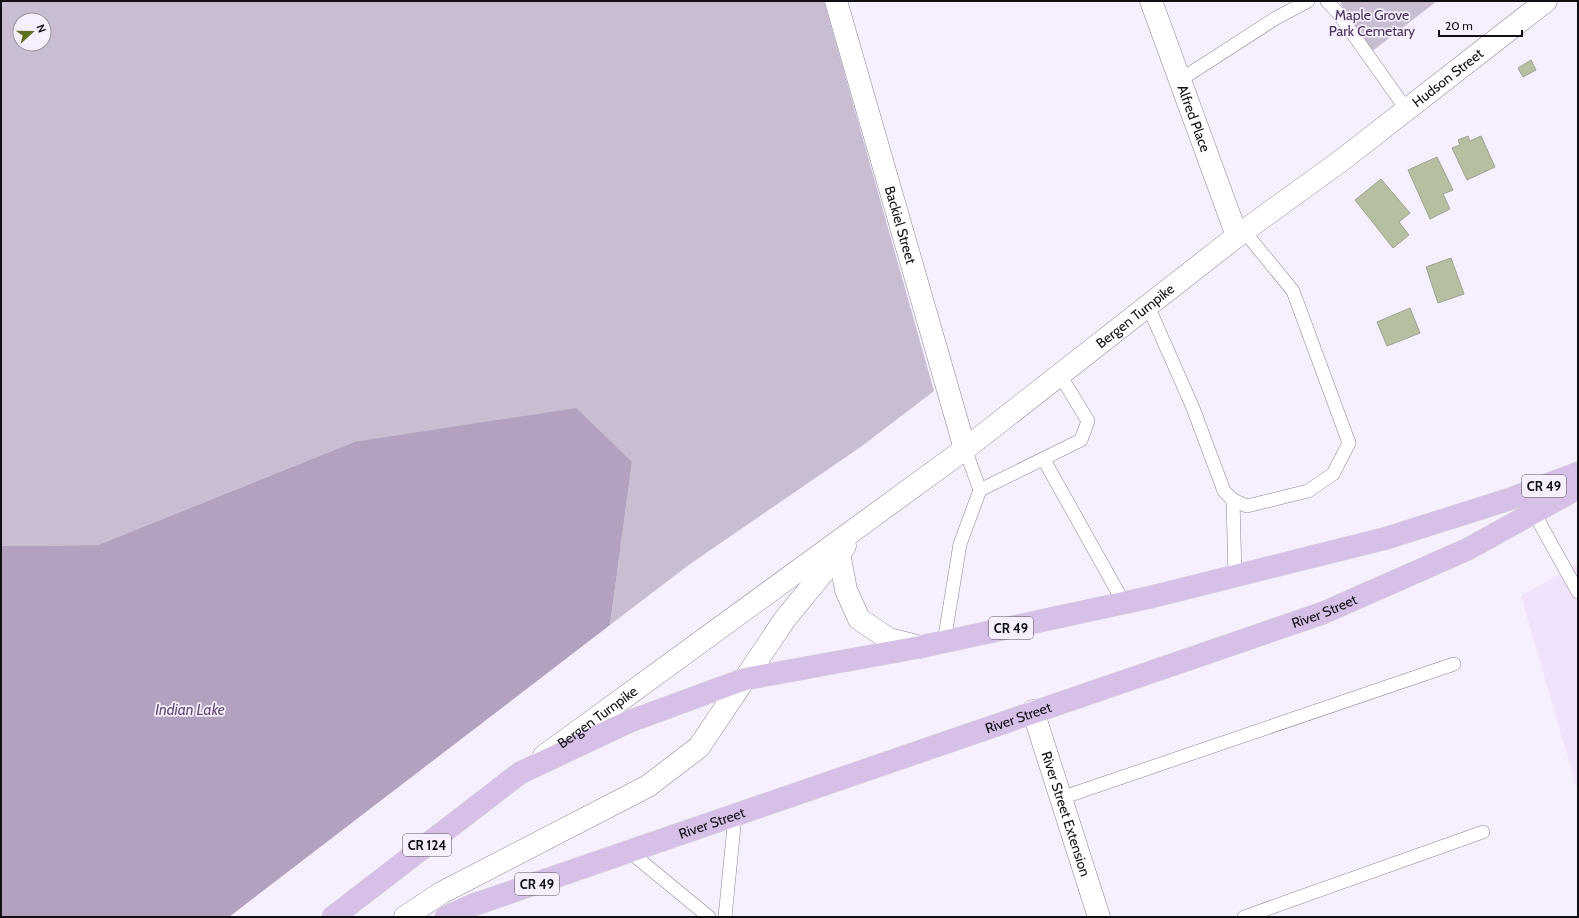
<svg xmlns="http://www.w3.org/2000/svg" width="1579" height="918" font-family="Cabin,sans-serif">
  <rect width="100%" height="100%" fill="#f6effd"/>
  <path fill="#f1e3fc" d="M1578,564V792L1521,596Z"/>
  <g fill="#c8bdd1" fill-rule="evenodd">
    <path d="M1,1H824L934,391L862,446L690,564L610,625L632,462L354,442L98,545L1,546ZM20,20H44V44H20Z"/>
    <path d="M1340,1H1437L1362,59Z"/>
  </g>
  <path fill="#b2a1bf" d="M576,408L632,462L610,625L229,917H1V546L98,545L354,442Z"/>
  <g fill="#b6c0a0" stroke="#9da391">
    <path d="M1531,60L1536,70L1523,77L1518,68Z"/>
    <path d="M1468,136L1470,141L1481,136L1495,167L1467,180L1452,148L1460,145L1458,140Z"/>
    <path d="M1437,157L1453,190L1443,194L1450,209L1430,219L1408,170Z"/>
    <path d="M1381,179L1410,213L1399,222L1409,235L1393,248L1355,200Z"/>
    <path d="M1451,258L1464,294L1438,303L1426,267Z"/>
    <path d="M1410,308L1420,333L1387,346L1377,322Z"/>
  </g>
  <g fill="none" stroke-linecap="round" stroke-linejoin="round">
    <g stroke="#8d8494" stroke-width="14">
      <g id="lane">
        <path d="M1327,1L1338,13L1406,109"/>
        <path d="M1180,80L1276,18L1308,1"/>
        <path d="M1148,306L1193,408L1224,491L1233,500L1247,506L1308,491L1333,474L1349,443L1293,291L1244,231"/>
        <path d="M965,449L980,490L1081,440L1088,421L1060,375"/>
        <path d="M1044,460L1124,603"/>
        <path d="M1233,500L1235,576"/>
        <path d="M1534,513L1578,592"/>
        <path d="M944,642L960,544L980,490"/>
        <path d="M1061,798L1454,664"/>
        <path d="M630,852L709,917"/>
        <path d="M725,917L735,816"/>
        <path d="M1244,917L1483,832"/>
      </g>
    </g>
    <g stroke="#8d8494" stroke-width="23">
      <g id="street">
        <path id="s1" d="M836,1L965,449"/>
        <path id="s2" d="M1151,1L1237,236"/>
        <path id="s3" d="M1033,711L1099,917"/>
      </g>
    </g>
    <g stroke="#8d8494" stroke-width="23">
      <g id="secondary">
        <path d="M839,553L846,590L859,619L889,639L920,647"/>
        <path id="s4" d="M544,756L965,449L1237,236L1342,160L1546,1"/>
        <path d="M405,917L441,893L648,786L699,747L785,619L845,546"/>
      </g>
    </g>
    <g stroke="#d4d4d5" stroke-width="23">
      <g id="primary">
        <path d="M333,917L520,773L628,722L745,679L920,647L1151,597L1387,538L1510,499L1578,473"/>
        <path id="s5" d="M446,917L473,905L1323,613L1468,549L1578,488"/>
      </g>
    </g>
    <use href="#lane" stroke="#fff" stroke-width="13"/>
    <use href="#street" stroke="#fff" stroke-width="22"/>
    <use href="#secondary" stroke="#fff" stroke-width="22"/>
    <use href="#primary" stroke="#d7c0e8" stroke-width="22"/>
  </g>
  <g text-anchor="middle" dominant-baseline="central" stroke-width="3.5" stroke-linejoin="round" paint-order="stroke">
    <g fill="#f6effd" stroke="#56525a" stroke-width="1">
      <rect x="1522" y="475" width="44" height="22" rx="3"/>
      <rect x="989" y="617" width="44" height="22" rx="3"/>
      <rect x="403" y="834" width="48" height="22" rx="3"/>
      <rect x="515" y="873" width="44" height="22" rx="3"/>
    </g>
    <g font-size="13" font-weight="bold" fill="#110e14">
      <text x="1544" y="486">CR 49</text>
      <text x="1011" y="628">CR 49</text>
      <text x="427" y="845">CR 124</text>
      <text x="537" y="884">CR 49</text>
    </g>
    <g font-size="14" fill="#4a315b" stroke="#f6effd">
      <text x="1372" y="15">Maple Grove<tspan x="1372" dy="16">Park Cemetary</tspan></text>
    </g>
    <g font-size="14" fill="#110e14" stroke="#f6effd">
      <text stroke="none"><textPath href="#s4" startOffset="1130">Hudson Street</textPath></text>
      <text stroke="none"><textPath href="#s2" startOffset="125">Alfred Place</textPath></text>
      <text stroke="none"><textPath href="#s1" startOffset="233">Backiel Street</textPath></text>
      <text stroke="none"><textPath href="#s4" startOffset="737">Bergen Turnpike</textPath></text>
      <text stroke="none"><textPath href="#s5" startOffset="930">River Street</textPath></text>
      <text stroke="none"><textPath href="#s4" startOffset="66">Bergen Turnpike</textPath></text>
      <text stroke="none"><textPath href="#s5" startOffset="606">River Street</textPath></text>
      <text stroke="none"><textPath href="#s3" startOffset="108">River Street Extension</textPath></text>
      <text stroke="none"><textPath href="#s5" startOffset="282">River Street</textPath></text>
    </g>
    <g font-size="15" font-style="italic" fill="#624874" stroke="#f6effd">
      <text x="190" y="710">Indian Lake</text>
    </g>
  </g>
  <rect width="1579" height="918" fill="none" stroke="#110e14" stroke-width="4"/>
  <g transform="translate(32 32) rotate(69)"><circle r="19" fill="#f6effd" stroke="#9a95a0"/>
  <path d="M0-3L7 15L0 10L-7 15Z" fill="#5e701e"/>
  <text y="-6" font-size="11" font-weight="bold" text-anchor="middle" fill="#110e14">N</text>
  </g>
  <path d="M1439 30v6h83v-6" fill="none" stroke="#110e14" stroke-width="2"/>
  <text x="1445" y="30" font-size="12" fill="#110e14" stroke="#f6effd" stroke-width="3" paint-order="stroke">20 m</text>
</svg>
